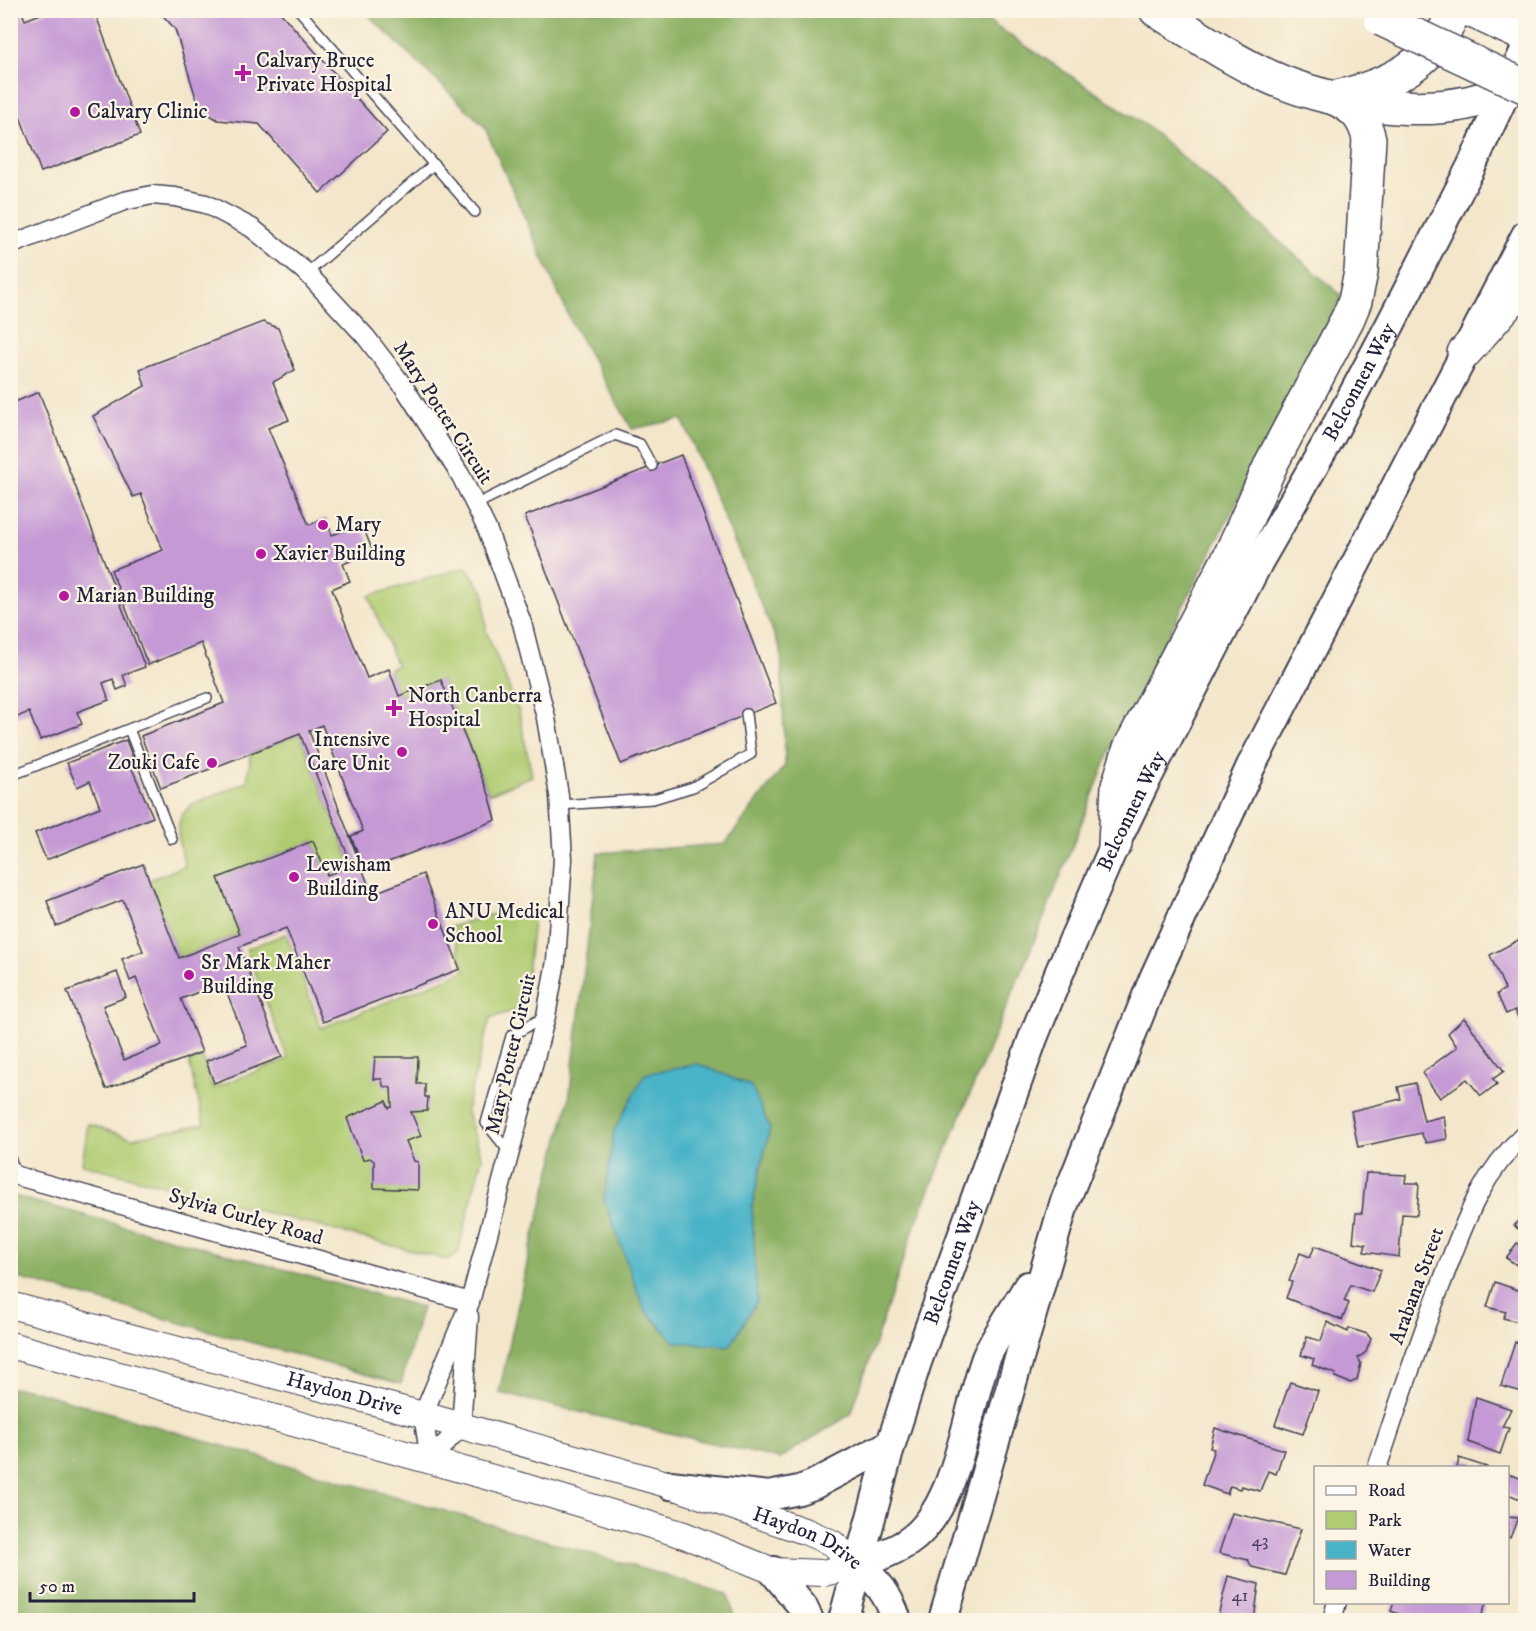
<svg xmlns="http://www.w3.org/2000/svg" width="1536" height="1631" font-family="'IM FELL DW Pica',serif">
  <rect width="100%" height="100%" fill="#fcf5e5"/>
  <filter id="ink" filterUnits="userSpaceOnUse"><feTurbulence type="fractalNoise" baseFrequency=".0167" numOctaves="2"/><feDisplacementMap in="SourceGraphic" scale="12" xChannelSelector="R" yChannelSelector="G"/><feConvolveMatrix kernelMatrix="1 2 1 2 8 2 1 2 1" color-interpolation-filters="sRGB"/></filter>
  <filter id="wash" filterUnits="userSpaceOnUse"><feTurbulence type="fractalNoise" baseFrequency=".008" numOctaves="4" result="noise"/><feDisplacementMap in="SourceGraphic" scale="24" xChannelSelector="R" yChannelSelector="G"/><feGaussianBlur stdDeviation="1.35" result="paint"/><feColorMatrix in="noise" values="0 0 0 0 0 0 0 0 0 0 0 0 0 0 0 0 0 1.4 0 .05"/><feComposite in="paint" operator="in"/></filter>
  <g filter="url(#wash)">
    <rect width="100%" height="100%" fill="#f3e6ca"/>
    <g fill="#b0cc72" stroke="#697756" stroke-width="1.5">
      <path d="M466,567L484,592L486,631L519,712L532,776L489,794L441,680L399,696L389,669L397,666L369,596Z"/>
      <path d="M300,734L352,866L327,875L313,841L219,878L240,934L179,958L149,880L185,866L179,842L178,828L181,816L191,805L247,782L251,753Z"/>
      <path d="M534,912L523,1008L490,1018L466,1110L482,1157L458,1253L447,1260L82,1164L88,1124L132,1138L204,1124L189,1062L202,1057L213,1088L288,1059L246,949L286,934L321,1028L465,971L451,927L488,915Z"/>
    </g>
    <g fill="#8cb064" stroke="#576950" stroke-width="1.5">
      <path d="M364,11H973L1148,127L1342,296L1114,741L1045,915L915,1225L851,1414L779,1459L499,1393L528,1259L569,1100L598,853L725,844L785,765L781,651L682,419L632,429L573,326L484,126Z"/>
      <path d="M10,1195L422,1307L401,1384L11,1276Z"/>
      <path d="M11,1388L29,1389L728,1594L735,1620H11Z"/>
    </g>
    <path fill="#49b3c7" stroke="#366a81" stroke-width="1.5" d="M699,1064L751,1086L770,1128L752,1206L757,1301L730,1346L675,1342L644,1309L604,1200L614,1131L645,1074Z"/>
    <g id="blocks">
      <g fill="#c499d5">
        <path d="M10,10H21L25,20L51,10H94L140,135L41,172L10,90Z"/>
        <path d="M158,10H278L387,132L320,193L259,124L218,120L205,112L196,98L175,29Z"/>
        <path d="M263,322L278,328L295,370L273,382L289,420L268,428L309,525L326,518L332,535L362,524L373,552L343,564L350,581L332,589L367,678L389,669L399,696L441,680L490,797L496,820L365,871L351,836L363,831L322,725L309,731L372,894L423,874L460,969L323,1022L286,928L239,947L282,1057L214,1083L206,1061L247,1045L223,982L181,999L202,1052L106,1089L67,991L117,972L126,997L103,1006L124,1060L162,1045L136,978L130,981L122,959L143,951L123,900L56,926L47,901L143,864L179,958L240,934L218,878L313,841L327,875L352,866L300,734L161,788L141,736L224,703L201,643L148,665L111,570L163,550L141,494L133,497L93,416L145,386L140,369Z"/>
        <path d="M39,392L145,667L123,675L127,686L117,690L113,679L103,683L109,700L77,712L82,724L40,740L29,712L17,717L10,701V404Z"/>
        <path d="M681,455L776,703L621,764L525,516Z"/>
        <path d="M126,740L135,763L130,764L153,817L46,860L35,833L100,807L90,781L77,787L67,763Z"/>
        <path d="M1524,937L1526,1030L1519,1034L1523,1029L1515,1010L1506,1014L1497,994L1505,989L1490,955Z"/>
        <path d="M1464,1018L1504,1071L1493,1079L1497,1084L1481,1096L1467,1079L1440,1098L1422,1073L1457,1047L1448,1033Z"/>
        <path d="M375,1057H418L417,1084H425V1097H428L427,1111L411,1112L421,1136L406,1141L414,1161L418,1162V1190L374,1188V1161L370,1158L363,1160L347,1118L386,1101L389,1108L392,1107L391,1088L383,1086L382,1079H373Z"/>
        <path d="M1415,1083L1424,1121L1444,1116L1447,1139L1426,1143L1421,1133L1358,1147L1351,1111L1401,1099L1398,1087Z"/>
        <path d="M1366,1173L1406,1175L1405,1183H1419L1417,1215L1402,1214L1399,1257L1364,1252L1366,1244L1353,1242L1356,1213H1362Z"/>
        <path d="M1526,1210V1234L1514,1226Z"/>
        <path d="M1517,1243L1526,1249V1271L1506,1258Z"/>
        <path d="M1315,1246L1381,1270L1372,1292L1351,1285L1344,1301L1349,1303L1342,1320L1286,1298L1292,1282L1289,1281L1300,1253L1310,1257Z"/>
        <path d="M1495,1282L1526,1293V1324L1503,1318L1506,1312L1487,1307Z"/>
        <path d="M1327,1322L1348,1332L1349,1328L1367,1334L1371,1339L1366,1352L1358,1358L1361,1363L1357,1380L1350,1383L1335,1377L1336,1374L1312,1365L1314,1359L1301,1355L1307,1337L1321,1341Z"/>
        <path d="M1515,1342L1526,1346V1393L1501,1386Z"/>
        <path d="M1290,1382L1318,1391L1303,1434L1275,1425Z"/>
        <path d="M1476,1397L1511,1409L1502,1427L1509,1428L1500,1454L1468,1442Z"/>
        <path d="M1215,1428L1284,1450L1276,1474L1268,1471L1260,1491L1241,1486L1240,1489L1230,1486L1227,1494L1202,1485L1214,1449L1210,1448Z"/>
        <path d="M1459,1458L1487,1467V1468H1457Z"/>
        <path d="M1508,1474L1526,1480L1520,1499L1508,1494Z"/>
        <path d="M1232,1513L1301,1529L1285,1575L1252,1567L1248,1560L1219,1553Z"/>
        <path d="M1508,1517L1518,1518L1510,1538L1508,1537Z"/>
        <path d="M1228,1576L1259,1584L1254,1620H1217Z"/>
        <path d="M1394,1602H1484L1486,1603L1480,1620H1404L1405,1617L1391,1611Z"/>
      </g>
    </g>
  </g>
  <g filter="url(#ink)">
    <use href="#blocks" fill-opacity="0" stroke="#413f50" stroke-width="1.5"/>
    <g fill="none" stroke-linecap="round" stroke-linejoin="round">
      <g stroke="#413f50" stroke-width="12">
        <g id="service">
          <path d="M299,10L475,212"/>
          <path d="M307,273L434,164"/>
          <path d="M475,505L615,435L640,444L652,466"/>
          <path d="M129,729L172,839"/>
          <path d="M10,776L207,698"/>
          <path d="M559,805L653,799L693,787L751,754L746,714"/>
          <path d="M509,1152L486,1123L511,1036L544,1017"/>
          <path d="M10,1158L17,1175"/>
        </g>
      </g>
      <g stroke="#413f50" stroke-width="21">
        <g id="minor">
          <path d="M10,245L124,201L152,195L175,197L206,204L252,228L307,273L366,337L404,387L461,476L487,529L522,623L546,718L559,795L563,859L556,961L546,1016L470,1302L423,1415L430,1459"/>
          <path d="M10,1174L470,1302"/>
          <path d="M430,1459L461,1427L469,1316"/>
          <path d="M1377,1468C1398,1406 1418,1343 1442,1282C1464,1225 1478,1177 1526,1133"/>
          <path d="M1332,1620L1337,1602"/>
        </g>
      </g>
      <g stroke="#413f50" stroke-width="28">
        <g id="secondary">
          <path id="s1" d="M10,1305L423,1415L670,1485L807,1532L832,1543L858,1565"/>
          <path d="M10,1345L518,1485L684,1535L773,1571L823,1573L858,1565"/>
        </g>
      </g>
      <g stroke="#413f50" stroke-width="32">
        <g id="primary">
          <path d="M670,1485L769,1496L799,1490L813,1485L891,1444"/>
          <path d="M858,1565C874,1558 893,1552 908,1542C958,1509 966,1412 986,1358C995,1337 1016,1307 1028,1286"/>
          <path d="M858,1565C880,1584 887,1593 897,1620"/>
          <path d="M773,1571L803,1607L809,1620"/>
          <path id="s2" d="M843,1620L891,1444L917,1362L1033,1038L1060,971L1115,844L1144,784L1259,561L1331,436L1390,325L1471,167L1526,48"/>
          <path d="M943,1620L1064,1204L1154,978L1251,766L1526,235"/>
        </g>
      </g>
      <g stroke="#413f50" stroke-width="36">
        <g id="motorway">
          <path d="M1156,10C1193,33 1230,59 1270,77C1325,102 1408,115 1467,103C1480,100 1493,96 1506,92"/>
          <path d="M1470,10L1526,36"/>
          <path d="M1341,96C1391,84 1436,62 1454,10"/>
          <path d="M1464,353L1507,304L1526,288"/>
          <path d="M1115,844L1118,786L1130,748L1231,554L1272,462L1348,318L1355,301L1361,272L1369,139C1364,117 1354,107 1334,98"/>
        </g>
      </g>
      <use href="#service" stroke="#fff" stroke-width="9"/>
      <use href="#minor" stroke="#fff" stroke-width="18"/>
      <use href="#secondary" stroke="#fff" stroke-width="26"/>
      <use href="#primary" stroke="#fff" stroke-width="28"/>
      <use href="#motorway" stroke="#fff" stroke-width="33"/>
      <g stroke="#413f50" stroke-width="36" stroke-linecap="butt">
        <path id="motorway-bridge" d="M1381,19L1526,87"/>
      </g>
      <use href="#motorway-bridge" stroke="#fff" stroke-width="33"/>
    </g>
  </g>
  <g fill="#b5179e" stroke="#fcf5e5" stroke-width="2">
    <path d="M240 64h6v6h6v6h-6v6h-6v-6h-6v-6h6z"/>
    <circle cx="75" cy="112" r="6"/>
    <circle cx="323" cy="525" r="6"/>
    <circle cx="261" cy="554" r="6"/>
    <circle cx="64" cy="596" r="6"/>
    <path d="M391 699h6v6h6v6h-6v6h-6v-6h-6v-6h6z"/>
    <circle cx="402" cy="752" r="6"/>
    <circle cx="212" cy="763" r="6"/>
    <circle cx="294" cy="877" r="6"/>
    <circle cx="433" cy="924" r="6"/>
    <circle cx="189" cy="975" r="6"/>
  </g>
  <g text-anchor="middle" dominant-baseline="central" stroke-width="4.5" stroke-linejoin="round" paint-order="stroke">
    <g font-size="18" fill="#4a4062">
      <text x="1260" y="1541">43</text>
      <text x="1240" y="1596">41</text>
    </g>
    <g font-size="21" fill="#22223b" stroke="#fcf5e5" text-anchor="start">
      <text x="256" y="61">Calvary Bruce<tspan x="256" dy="24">Private Hospital</tspan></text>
      <text x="87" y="112">Calvary Clinic</text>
      <text x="335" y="525">Mary</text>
      <text x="273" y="554">Xavier Building</text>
      <text x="76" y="596">Marian Building</text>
      <text x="408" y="696">North Canberra<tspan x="408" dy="24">Hospital</tspan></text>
      <text x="390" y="740" text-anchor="end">Intensive<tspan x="390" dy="24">Care Unit</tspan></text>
      <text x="200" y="763" text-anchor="end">Zouki Cafe</text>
      <text x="306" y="865">Lewisham<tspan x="306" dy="24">Building</tspan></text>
      <text x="445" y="912">ANU Medical<tspan x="445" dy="24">School</tspan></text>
      <text x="201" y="963">Sr Mark Maher<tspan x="201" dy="24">Building</tspan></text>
    </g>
    <g font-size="21" fill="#22223b" stroke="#fcf5e5">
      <text stroke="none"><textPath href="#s2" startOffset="1346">Belconnen Way</textPath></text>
      <text transform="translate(443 413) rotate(57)">Mary Potter Circuit</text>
      <text stroke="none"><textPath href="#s2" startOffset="860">Belconnen Way</textPath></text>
      <text transform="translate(511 1054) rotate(-77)">Mary Potter Circuit</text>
      <text transform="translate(246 1217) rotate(16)">Sylvia Curley Road</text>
      <text stroke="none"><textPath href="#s2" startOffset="374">Belconnen Way</textPath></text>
      <text transform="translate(1417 1286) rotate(-70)">Arabana Street</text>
      <text stroke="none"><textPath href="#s1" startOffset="346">Haydon Drive</textPath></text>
      <text stroke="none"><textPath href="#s1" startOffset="832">Haydon Drive</textPath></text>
    </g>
  </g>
  <rect width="1536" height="1631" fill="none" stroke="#fcf5e5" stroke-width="36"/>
  <rect x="1314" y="1466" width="195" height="138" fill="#fcf5e5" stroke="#a5a1a1" stroke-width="1.5"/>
  <rect x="1326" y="1486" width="30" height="9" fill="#ffffff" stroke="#a5a1a1" stroke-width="1.5"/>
  <text x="1368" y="1496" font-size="18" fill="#22223b">Road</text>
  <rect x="1326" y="1511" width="30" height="18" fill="#b0cc72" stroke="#a5a1a1" stroke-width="1.5"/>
  <text x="1368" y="1526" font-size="18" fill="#22223b">Park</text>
  <rect x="1326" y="1541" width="30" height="18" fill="#49b3c7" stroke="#a5a1a1" stroke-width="1.5"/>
  <text x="1368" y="1556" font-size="18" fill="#22223b">Water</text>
  <rect x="1326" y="1571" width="30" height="18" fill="#c499d5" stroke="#a5a1a1" stroke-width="1.5"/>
  <text x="1368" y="1586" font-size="18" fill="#22223b">Building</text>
  <path d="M30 1592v9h164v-9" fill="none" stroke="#22223b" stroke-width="3"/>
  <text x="39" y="1592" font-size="18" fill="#22223b" stroke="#fcf5e5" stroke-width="4.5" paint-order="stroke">50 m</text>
</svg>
